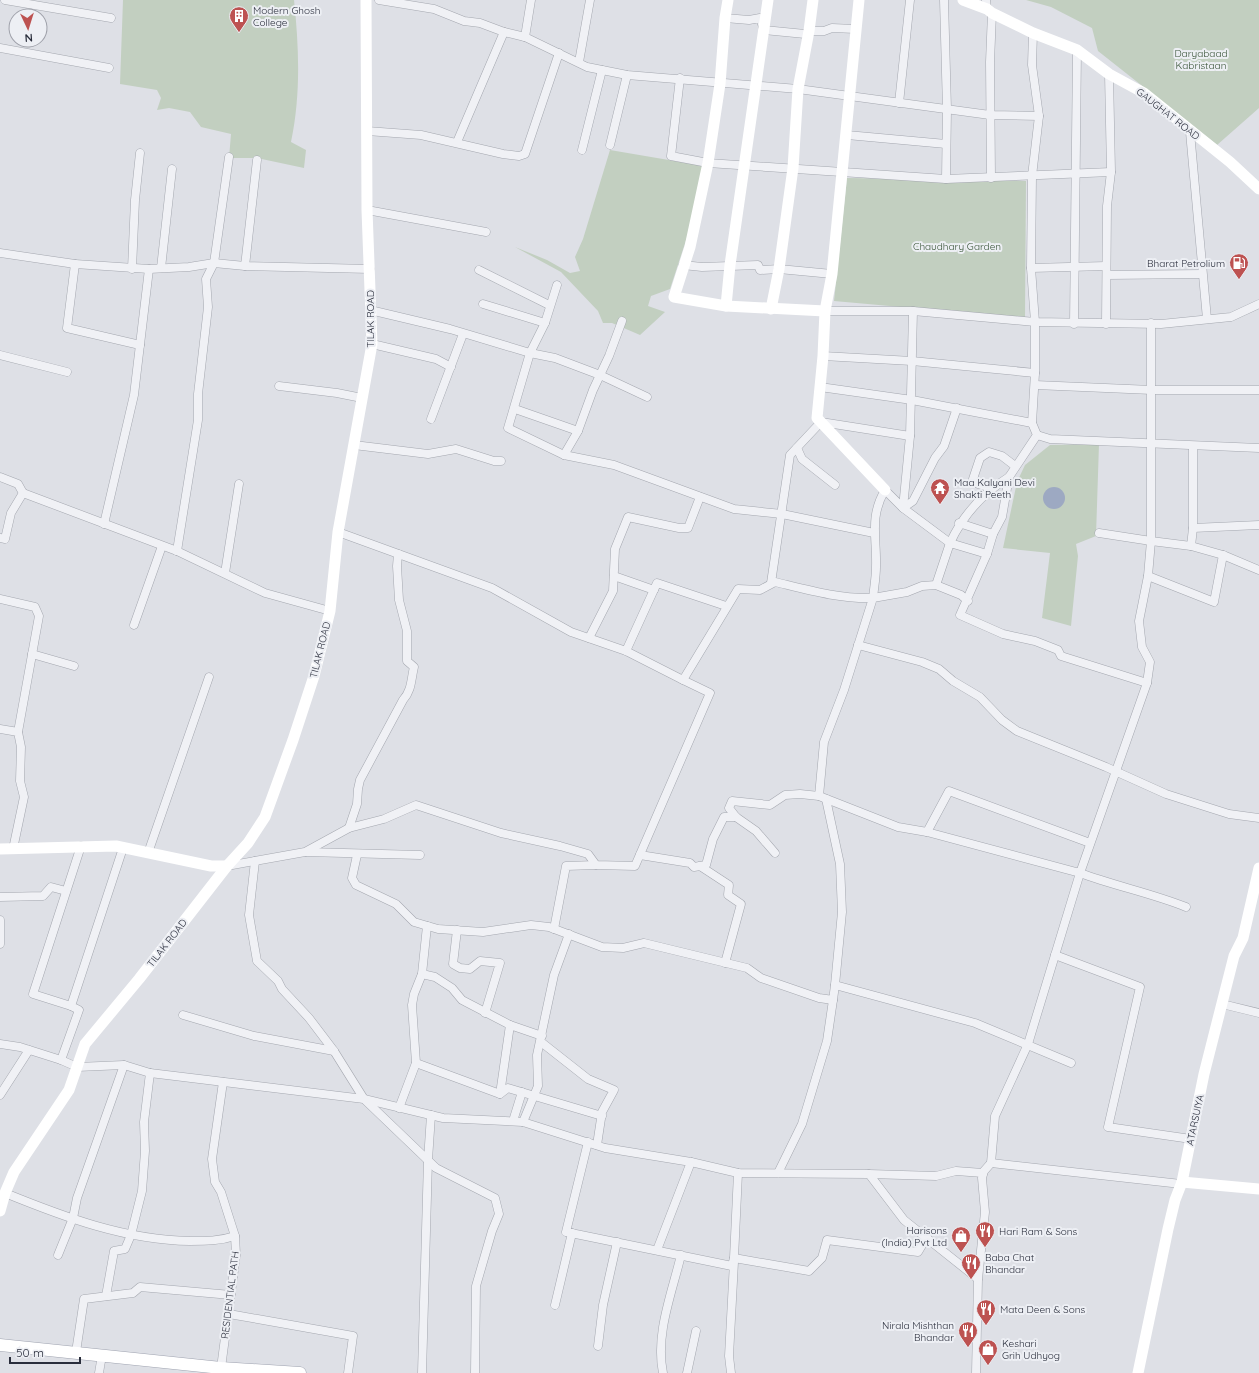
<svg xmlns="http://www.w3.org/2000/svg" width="1259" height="1373" font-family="Quicksand,sans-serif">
  <rect width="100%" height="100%" fill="#dee0e6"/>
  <g fill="#c2cfc0">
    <path d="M123,0H294C299,47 301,95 291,142L306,150L304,168L257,158H229L231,134L201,127L190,112L169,108L157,110L161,98L157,90L120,84Z"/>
    <path d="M1026,0H1259V108L1217,145L1098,51L1092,28L1051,7Z"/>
    <path d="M610,150L704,166L693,219L670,289L651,296L648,306L665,312L640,335L612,323H603L598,311L561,272L515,247L547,260L570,273L580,271L575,257L583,239Z"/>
    <path d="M847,178L1026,181L1025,318L834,301Z"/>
    <path d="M1099,444L1096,536L1076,544L1078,556L1071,626L1042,618L1050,553L1003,548L1017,482L1025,465L1050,445Z"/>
  </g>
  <circle fill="#9da9c2" cx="1054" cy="498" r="11"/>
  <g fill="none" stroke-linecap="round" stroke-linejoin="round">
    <g stroke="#a4a7af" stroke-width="9">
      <g id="street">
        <path d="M5,0L111,18"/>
        <path d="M379,0L434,9L464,21L480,23L504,32L525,37L587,67L627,75L798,89L990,115L1039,116"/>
        <path d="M944,0L947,109L946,179"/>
        <path d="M986,0L987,9"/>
        <path d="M725,18L749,20L760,18L764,30L805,34L809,31H824L832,28L855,29"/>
        <path d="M1033,33L1032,65L1039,116L1032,176L1031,268L1035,322V373L1032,423L1037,435L1009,477L1002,517L993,534L987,554L960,615L1003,634L1035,641L1058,650L1061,656L1147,683"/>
        <path d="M525,37L531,0"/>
        <path d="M0,48L109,68"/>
        <path d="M579,62L590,0"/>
        <path d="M680,78L671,156L708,163L946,179L1111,172"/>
        <path d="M899,103L910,0"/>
        <path d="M367,131L421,135L503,154L519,156L525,154L559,53"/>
        <path d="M1190,132L1207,319"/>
        <path d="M847,135L946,144"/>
        <path d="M457,142L504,32"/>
        <path d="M610,145L627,75"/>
        <path d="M582,150L602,70"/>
        <path d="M991,178L990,62L992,13"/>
        <path d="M367,210L486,232"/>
        <path d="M0,253L75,264L67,328L140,345"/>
        <path d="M75,264L149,269L189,267L214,263L245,266L370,269"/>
        <path d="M683,265L702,267L758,265L760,270L779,269L832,274"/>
        <path d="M245,266L257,160"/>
        <path d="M161,268L172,169"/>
        <path d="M1031,268L1106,266"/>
        <path d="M132,269L135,200L140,153"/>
        <path d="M479,270L549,305"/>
        <path d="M1107,275L1202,274"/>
        <path d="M557,285L545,323L530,353L508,428L564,455L614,465L734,509L782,514L874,533"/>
        <path d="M483,304L545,323"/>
        <path d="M370,310L450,329L530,353L555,358L600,375L647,397"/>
        <path d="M825,311H913L1035,322L1161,324L1231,317L1259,304"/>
        <path d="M1074,324L1077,50"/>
        <path d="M1106,324L1107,206L1111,172L1109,74"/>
        <path d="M372,344L436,359L451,367"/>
        <path d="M0,355L67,372"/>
        <path d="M823,356L912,361L1035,373"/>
        <path d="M1035,385L1152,390H1259"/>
        <path d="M279,386L337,393L362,398"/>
        <path d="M820,387L912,400L1032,423"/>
        <path d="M957,408L944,446L935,458L913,501L903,508L950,543C963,515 983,493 1009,477"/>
        <path d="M515,409L578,431"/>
        <path d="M431,419L463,334"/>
        <path d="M1037,435L1050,439L1259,448"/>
        <path d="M354,445L428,454L456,449L494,461H501"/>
        <path d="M797,448L802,459L835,485"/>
        <path d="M564,455L578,431L593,390L609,356L622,321"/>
        <path d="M0,477L18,484L23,493"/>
        <path d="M991,488L978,484L973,479L980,458L989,452L1002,456L1015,466"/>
        <path d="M959,523L993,534"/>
        <path d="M104,524L134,395L149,269"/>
        <path d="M1193,528L1259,525"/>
        <path d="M338,532L492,588L571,632L626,651L683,680L738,589L760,590L775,582C808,590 839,599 873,598C874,588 876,577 876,567C877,538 869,517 885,490L903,508L910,436L913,311"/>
        <path d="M1099,533L1151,541L1191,546L1223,555L1259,570"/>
        <path d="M0,538L5,539L11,513L23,493L177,551L265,593L330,611"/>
        <path d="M1191,546L1193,528V446"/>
        <path d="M177,551L198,420V394L208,307L206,279L214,263L229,157"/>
        <path d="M225,573L239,484"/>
        <path d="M614,576L654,590"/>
        <path d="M1148,576L1214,602L1223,555"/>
        <path d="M771,583L790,455L821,422L910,436"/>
        <path d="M936,585L950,543L987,554"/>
        <path d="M0,599L35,607L39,616L18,732"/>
        <path d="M134,625L162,546"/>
        <path d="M589,638L613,591L615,549L628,517L679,528H688L700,497"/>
        <path d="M858,645L922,662L939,669L953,681L980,697L1002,720L1017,731L1106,767L1166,794L1229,814L1259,818"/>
        <path d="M626,651L657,583L726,606"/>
        <path d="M32,654L74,666"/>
        <path d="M0,729L18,732L21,747L20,781L24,797L13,849"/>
        <path d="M819,796L824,742L844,690L873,598L907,592L922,586L936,585L961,595L968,601"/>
        <path d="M826,799L840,864L842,912L835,985"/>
        <path d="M349,828L357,804L358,789L360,780L403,700C412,690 411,679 414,667L407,661V631L399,600L397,566L398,554"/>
        <path d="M927,832L949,791L1090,843"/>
        <path d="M306,852L420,855"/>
        <path d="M148,853L209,677"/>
        <path d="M775,853L756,831L736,817L729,808L732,801L770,805L785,795L800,794L819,796L898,827L927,832L1080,873L1147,683L1150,662L1142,647L1139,621L1148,576L1151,541V323"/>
        <path d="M357,855L352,878L356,885L396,904L414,922L438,929L483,932L531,925L549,927L602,947L623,948L644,943L747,968L761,978L819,998L833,1000L835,985L975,1023L1071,1063"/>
        <path d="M640,855L690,863L694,867L706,865L713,839L724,817H736"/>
        <path d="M255,861L249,915L257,961L278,981L282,989L309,1018L334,1051L364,1099L436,1168L495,1198L499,1214L492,1231L476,1286L475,1373"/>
        <path d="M227,866L305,852L349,828L384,819L416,805L501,833L560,846L588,854L596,865L635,866L710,693L683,680"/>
        <path d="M700,866L729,885L728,895L741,904L725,963"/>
        <path d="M0,897L43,896L51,887L66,891"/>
        <path d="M0,920V944"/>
        <path d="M554,929L566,866L596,865"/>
        <path d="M457,930L453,964L460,968L470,969L480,961L500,963L485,1013"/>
        <path d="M1055,955L1140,987L1108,1127L1191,1139"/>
        <path d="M422,974L435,977L452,988L462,1000L510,1025"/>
        <path d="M1222,1004L1259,1013"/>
        <path d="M71,1006L33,994L81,846"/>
        <path d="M183,1015L254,1036L334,1051"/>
        <path d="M541,1042L588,1079L614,1090L602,1112L597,1145"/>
        <path d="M0,1044L20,1047L61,1060L77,1067L124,1065L150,1073L364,1099L443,1118L523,1122L605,1148L691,1162L738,1173L869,1174L904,1220L978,1279"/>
        <path d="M61,1060L79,1010L71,1006L123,848"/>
        <path d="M416,1063L412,1005L414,994L422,974L427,926"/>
        <path d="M500,1094L510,1025L542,1036"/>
        <path d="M0,1095L29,1050"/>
        <path d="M399,1108L416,1063L500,1094L508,1088L602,1116"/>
        <path d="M513,1121L522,1092"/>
        <path d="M523,1122L538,1086L537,1055L554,975L569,934"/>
        <path d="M588,1142L566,1232L732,1266L734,1258L809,1271L822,1258L827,1240L918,1252L927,1237"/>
        <path d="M991,1163L995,1116L1028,1044L1080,873C1115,886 1151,893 1186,907"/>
        <path d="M778,1173L802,1124L827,1041L833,1000"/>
        <path d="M869,1174L936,1176L956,1171L983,1173"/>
        <path d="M5,1193C64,1217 125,1240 190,1241C206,1241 220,1241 235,1236"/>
        <path d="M657,1250L691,1162"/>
        <path d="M58,1255L73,1218L77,1198L124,1065"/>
        <path d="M734,1258L738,1173"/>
        <path d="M106,1296L114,1251L125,1249L131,1235L142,1191L145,1151L144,1122L150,1073"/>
        <path d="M555,1305L572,1233"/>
        <path d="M229,1314L353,1336L348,1373"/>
        <path d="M598,1346L603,1305L617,1242"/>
        <path d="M76,1352L84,1299L133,1293L140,1287L231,1295"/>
        <path d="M221,1368L236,1255L235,1236L221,1192L215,1182L212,1159L223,1082"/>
        <path d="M99,1373L102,1355"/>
        <path d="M422,1373L428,1160L431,1115"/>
        <path d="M663,1373C655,1334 672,1293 681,1255"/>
        <path d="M687,1373L696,1331"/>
        <path d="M731,1373L729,1356L734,1262"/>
        <path d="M976,1373L978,1279L985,1212L982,1178L984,1171L991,1163L1181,1184"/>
      </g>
    </g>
    <g stroke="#9fa3b0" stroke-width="13">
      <path id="primary" d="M0,1345L221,1368L300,1373"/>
    </g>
    <use href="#street" stroke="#f0f1f5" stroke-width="8"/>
    <g stroke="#fff" stroke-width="11">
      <path d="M728,0L725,18L720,84L708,163L690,247L674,297L726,306L825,311L823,356L817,418L885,490"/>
      <path d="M963,0L987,9L992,13L1033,33L1077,50L1109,74L1144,93L1230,162L1259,189"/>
      <path d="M726,306L730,265L768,0"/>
      <path d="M771,309L779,269L793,168L798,89L809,31L813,0"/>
      <path d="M825,311L832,274L859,0"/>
      <path d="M0,849L116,846L211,866H227"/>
      <path d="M1182,1182L1259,1189"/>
      <path d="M0,1211L5,1193L14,1172L69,1090L85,1044L139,979L227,866L248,843L265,817L293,740L314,676L330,611L338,532L372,344L367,210L366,0"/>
      <path d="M1138,1373L1168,1229L1175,1200L1182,1182L1204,1074L1234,956L1243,938L1259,868"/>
    </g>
    <use href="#primary" stroke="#fff" stroke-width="12"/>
  </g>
  <defs>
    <g id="building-pin" transform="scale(1)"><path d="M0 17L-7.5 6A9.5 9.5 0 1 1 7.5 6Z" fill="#bd5251" stroke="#edeff4"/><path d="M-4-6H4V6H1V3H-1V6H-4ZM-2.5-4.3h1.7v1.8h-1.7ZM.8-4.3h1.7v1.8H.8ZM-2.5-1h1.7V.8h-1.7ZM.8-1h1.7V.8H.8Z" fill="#fff"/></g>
    <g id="fuel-pin" transform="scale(1)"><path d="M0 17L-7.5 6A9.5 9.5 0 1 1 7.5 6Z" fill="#bd5251" stroke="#edeff4"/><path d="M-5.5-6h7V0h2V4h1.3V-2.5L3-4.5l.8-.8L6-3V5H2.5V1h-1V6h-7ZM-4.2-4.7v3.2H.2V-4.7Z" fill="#fff"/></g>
    <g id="temple-pin" transform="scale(1)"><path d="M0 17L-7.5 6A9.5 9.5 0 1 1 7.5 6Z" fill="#bd5251" stroke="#edeff4"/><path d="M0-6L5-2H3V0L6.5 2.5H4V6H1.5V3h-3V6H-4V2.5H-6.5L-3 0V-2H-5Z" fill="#fff"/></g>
    <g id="restaurant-pin" transform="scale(1)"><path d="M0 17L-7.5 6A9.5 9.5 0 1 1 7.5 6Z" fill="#bd5251" stroke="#edeff4"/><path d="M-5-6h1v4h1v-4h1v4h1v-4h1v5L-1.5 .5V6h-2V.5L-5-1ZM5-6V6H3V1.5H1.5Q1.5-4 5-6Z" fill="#fff"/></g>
    <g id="shop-pin" transform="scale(1)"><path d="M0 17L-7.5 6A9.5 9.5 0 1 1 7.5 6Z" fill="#bd5251" stroke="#edeff4"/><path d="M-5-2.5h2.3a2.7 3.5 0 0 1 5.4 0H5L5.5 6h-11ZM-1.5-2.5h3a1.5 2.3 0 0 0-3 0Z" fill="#fff"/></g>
  </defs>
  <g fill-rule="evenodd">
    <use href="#building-pin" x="239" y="16"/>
    <use href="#fuel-pin" x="1239" y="263"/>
    <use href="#temple-pin" x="940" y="488"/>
    <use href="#restaurant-pin" x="985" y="1231"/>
    <use href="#shop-pin" x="961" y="1236"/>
    <use href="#restaurant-pin" x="971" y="1263"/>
    <use href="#restaurant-pin" x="986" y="1309"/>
    <use href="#restaurant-pin" x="968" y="1331"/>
    <use href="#shop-pin" x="988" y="1349"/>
  </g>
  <g text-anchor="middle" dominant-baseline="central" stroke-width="4" stroke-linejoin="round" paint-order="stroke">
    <g font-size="10" fill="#292d3b" stroke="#edeff4" text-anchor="start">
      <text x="253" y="10">Modern Ghosh<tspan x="253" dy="12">College</tspan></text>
      <text x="1225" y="263" text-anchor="end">Bharat Petrolium</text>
      <text x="954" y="482">Maa Kalyani Devi<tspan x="954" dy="12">Shakti Peeth</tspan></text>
      <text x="947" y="1230" text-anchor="end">Harisons<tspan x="947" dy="12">(India) Pvt Ltd</tspan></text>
      <text x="999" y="1231">Hari Ram &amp; Sons</text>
      <text x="985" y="1257">Baba Chat<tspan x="985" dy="12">Bhandar</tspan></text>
      <text x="1000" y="1309">Mata Deen &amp; Sons</text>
      <text x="954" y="1325" text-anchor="end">Nirala Mishthan<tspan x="954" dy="12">Bhandar</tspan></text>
      <text x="1002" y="1343">Keshari<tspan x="1002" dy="12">Grih Udhyog</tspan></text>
    </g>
    <g font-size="10" fill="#395438" stroke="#edeff4">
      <text x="1201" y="53">Daryabaad<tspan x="1201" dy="12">Kabristaan</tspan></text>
      <text x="957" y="246">Chaudhary Garden</text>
    </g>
    <g font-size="10" fill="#292d3b" stroke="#edeff4">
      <text transform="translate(1168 114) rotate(38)">GAUGHAT ROAD</text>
      <text transform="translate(370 319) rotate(-90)">TILAK ROAD</text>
      <text transform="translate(320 650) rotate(-76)">TILAK ROAD</text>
      <text transform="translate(167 943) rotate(-52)">TILAK ROAD</text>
      <text transform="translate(1195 1120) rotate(-78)">ATARSUIYA</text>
      <text transform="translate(230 1295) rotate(-83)">RESIDENTIAL PATH</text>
    </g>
  </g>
  <g transform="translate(28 28) rotate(176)"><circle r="19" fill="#edeff4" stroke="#9fa1aa"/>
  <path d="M0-3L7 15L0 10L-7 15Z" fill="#bd5251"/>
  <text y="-6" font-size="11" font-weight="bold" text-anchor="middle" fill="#292d3b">N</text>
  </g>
  <path d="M10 1357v6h70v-6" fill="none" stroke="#292d3b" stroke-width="2"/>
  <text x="16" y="1357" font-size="12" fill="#292d3b" stroke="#edeff4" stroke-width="3" paint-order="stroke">50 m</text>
</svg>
